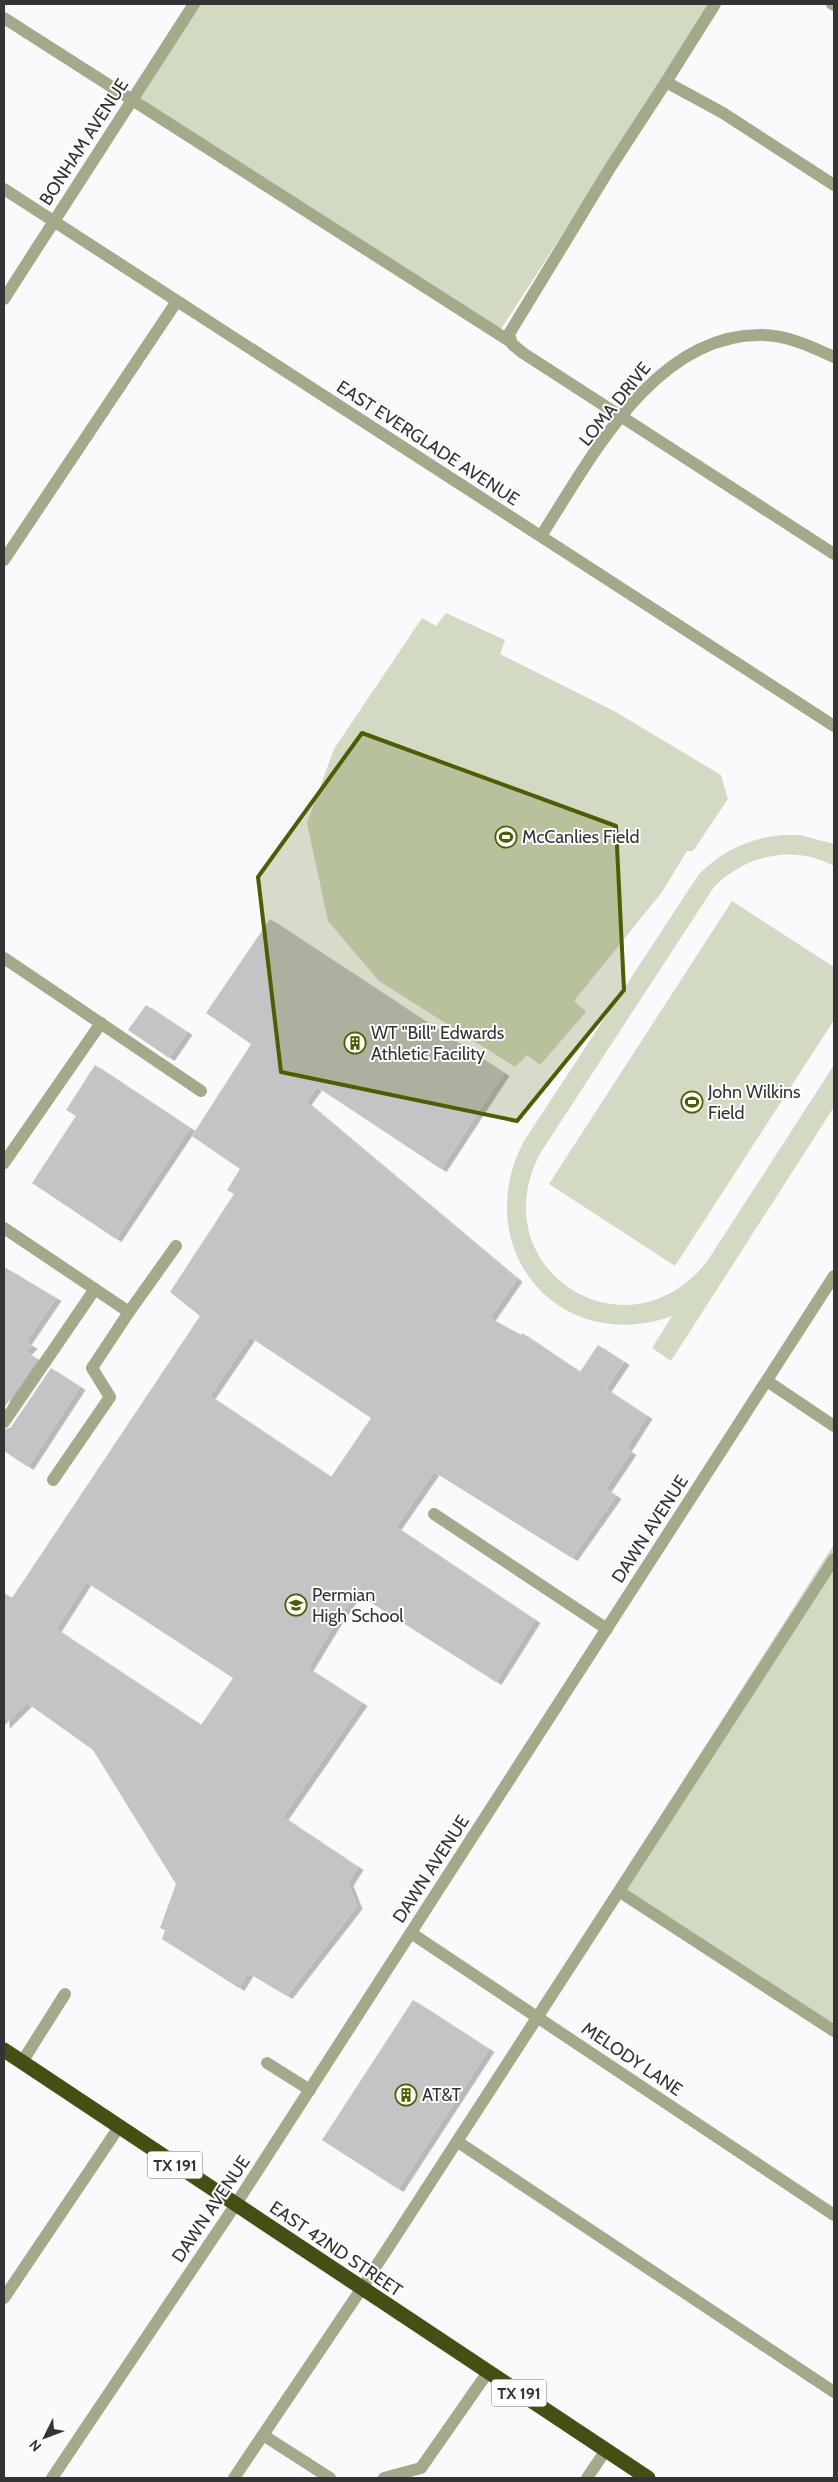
<svg xmlns="http://www.w3.org/2000/svg" width="838" height="2482" font-family="Cabin,sans-serif">
  <defs>
    <filter id="shadow"><feDropShadow dx="5.5" dy="3" stdDeviation="0" flood-color="#0004"/></filter>
  </defs>
  <rect width="100%" height="100%" fill="#fcf9fd"/>
  <g fill="#d3dac4">
    <path d="M194,4H711L496,337L132,101Z"/>
    <path d="M446,613L505,640L500,654L614,711L721,775L728,799L693,851H687L662,892L574,1001L586,1012L540,1065L527,1055L515,1067L379,981L328,921L307,823L334,749L422,618L436,626Z"/>
    <path d="M781,835H800L834,844V866C793,844 746,855 714,887L541,1152C478,1268 628,1365 708,1260L834,1065V1107L671,1361L652,1348L672,1316C558,1357 468,1247 524,1141L699,874C723,851 747,839 781,835Z"/>
    <path d="M732,901L834,967V1020L675,1266L549,1184Z"/>
    <path d="M834,1544V2035L614,1889Z"/>
  </g>
  <g fill="#c6c3c7" fill-rule="evenodd" filter="url(#shadow)">
    <path d="M270,919L504,1073L441,1169L317,1087L306,1102L517,1279L490,1318L521,1335L522,1333L580,1372L598,1345L624,1362L606,1389L647,1416L626,1449L631,1452L606,1489L616,1496L572,1558L434,1472L396,1527L535,1620L496,1682L356,1593L336,1622L308,1668L362,1703L283,1817L358,1867L348,1883L357,1906L287,1996L248,1973L239,1988L162,1939L165,1930L160,1928L176,1884L93,1750L27,1703L4,1726V1593L12,1598L200,1316L170,1292L234,1194L227,1190L240,1169L192,1136L251,1044L206,1013ZM250,1337L371,1418L331,1477L210,1396ZM86,1582L233,1678L201,1725L56,1629Z"/>
    <path d="M146,1005L187,1032L169,1058L128,1030Z"/>
    <path d="M95,1065L190,1128L116,1239L32,1183L76,1116L66,1110Z"/>
    <path d="M4,1267L56,1298L26,1342L32,1346L26,1352L37,1359L4,1408Z"/>
    <path d="M51,1368L80,1387L28,1467L4,1451V1430L11,1427Z"/>
    <path d="M413,2000L489,2049L398,2189L322,2140Z"/>
  </g>
  <g fill="none" stroke-linecap="round" stroke-linejoin="round">
    <g stroke="#a1ab8a" stroke-width="12">
      <path d="M832,4L834,5"/>
      <path d="M4,18L511,342"/>
      <path d="M666,82L715,4"/>
      <path d="M834,185L723,113L666,82L610,168L509,334L512,344L523,353L834,554"/>
      <path d="M4,189L834,726"/>
      <path d="M4,299L194,4"/>
      <path d="M541,536C591,458 655,333 762,335C787,335 812,347 834,357"/>
      <path d="M4,560L177,301"/>
      <path d="M4,958L201,1091"/>
      <path d="M4,1163L101,1023"/>
      <path d="M4,1228L129,1312L92,1368L110,1397L53,1480"/>
      <path d="M129,1312L176,1246"/>
      <path d="M767,1381L834,1426"/>
      <path d="M4,1422L95,1289"/>
      <path d="M434,1514L607,1629"/>
      <path d="M620,1892L834,2031"/>
      <path d="M411,1933L834,2215"/>
      <path d="M22,2062L65,1994"/>
      <path d="M267,2063L310,2090"/>
      <path d="M458,2142L834,2392"/>
      <path d="M4,2298L119,2127"/>
      <path d="M263,2435L330,2478"/>
      <path d="M52,2478L236,2204L834,1276"/>
      <path d="M234,2478L362,2288L834,1559"/>
      <path d="M384,2478L421,2468L488,2372"/>
      <path d="M587,2478L606,2450"/>
    </g>
    <path stroke="#425013" stroke-width="15" d="M4,2050L648,2478"/>
  </g>
  <path fill="#4c5e01" fill-opacity="0.2" stroke="#4c5e01" stroke-width="4" stroke-linejoin="round" d="M362,733L616,826L624,990L517,1121L281,1072L258,877Z"/>
  <defs>
    <g id="stadium-ring" transform="scale(1.125)"><circle r="9.5" fill="#fff" stroke="#4c5e01" stroke-width="1.5"/><path d="M0-5a6.5 5 0 1 0 0 10a6.5 5 0 1 0 0-10ZM-3.5-1.8h7v3.6h-7Z" fill="#4c5e01"/></g>
    <g id="building-ring" transform="scale(1.125)"><circle r="9.5" fill="#fff" stroke="#4c5e01" stroke-width="1.5"/><path d="M-4-6H4V6H1V3H-1V6H-4ZM-2.5-4.3h1.7v1.8h-1.7ZM.8-4.3h1.7v1.8H.8ZM-2.5-1h1.7V.8h-1.7ZM.8-1h1.7V.8H.8Z" fill="#4c5e01"/></g>
    <g id="school-ring" transform="scale(1.125)"><circle r="9.5" fill="#fff" stroke="#4c5e01" stroke-width="1.5"/><path d="M0-5L7-2L0 1L-7-2ZM-4 1L0 2.5L4 1V4Q0 6-4 4Z" fill="#4c5e01"/></g>
  </defs>
  <g fill-rule="evenodd">
    <use href="#stadium-ring" x="506" y="837"/>
    <use href="#building-ring" x="355" y="1043"/>
    <use href="#stadium-ring" x="692" y="1102"/>
    <use href="#school-ring" x="296" y="1605"/>
    <use href="#building-ring" x="406" y="2095"/>
  </g>
  <g text-anchor="middle" dominant-baseline="central" stroke-width="4" stroke-linejoin="round" paint-order="stroke">
    <g fill="#fff" stroke="#717072" stroke-width="1">
      <rect x="147.5" y="2151.5" width="55" height="27" rx="4"/>
      <rect x="491.5" y="2379.5" width="55" height="27" rx="4"/>
    </g>
    <g font-size="16" font-weight="bold" fill="#343335">
      <text x="175" y="2165">TX 191</text>
      <text x="519" y="2393">TX 191</text>
    </g>
    <g font-size="18" fill="#343335" stroke="#fff">
      <text transform="translate(84 142) rotate(-57)">BONHAM AVENUE</text>
      <text transform="translate(615 404) rotate(-51)">LOMA DRIVE</text>
      <text transform="translate(428 443) rotate(33)">EAST EVERGLADE AVENUE</text>
      <text transform="translate(650 1529) rotate(-57)">DAWN AVENUE</text>
      <text transform="translate(431 1869) rotate(-57)">DAWN AVENUE</text>
      <text transform="translate(632 2059) rotate(34)">MELODY LANE</text>
      <text transform="translate(211 2209) rotate(-56)">DAWN AVENUE</text>
      <text transform="translate(336 2249) rotate(34)">EAST 42ND STREET</text>
    </g>
    <g font-size="18" fill="#343335" stroke="#fff" text-anchor="start">
      <text x="522" y="837">McCanlies Field</text>
      <text x="371" y="1033">WT "Bill" Edwards<tspan x="371" dy="21">Athletic Facility</tspan></text>
      <text x="708" y="1092">John Wilkins<tspan x="708" dy="21">Field</tspan></text>
      <text x="312" y="1595">Permian<tspan x="312" dy="21">High School</tspan></text>
      <text x="422" y="2095">AT&amp;T</text>
    </g>
  </g>
  <rect width="838" height="2482" fill="none" stroke="#343335" stroke-width="10"/>
  <g transform="translate(45 2437) rotate(228)" stroke="#ffffff" stroke-width="4" paint-order="stroke">
  <path d="M0-4L9 19L0 12L-9 19Z" fill="#343335"/>
  <text y="-8" font-size="14" font-weight="bold" text-anchor="middle" fill="#343335">N</text>
  </g>
</svg>
